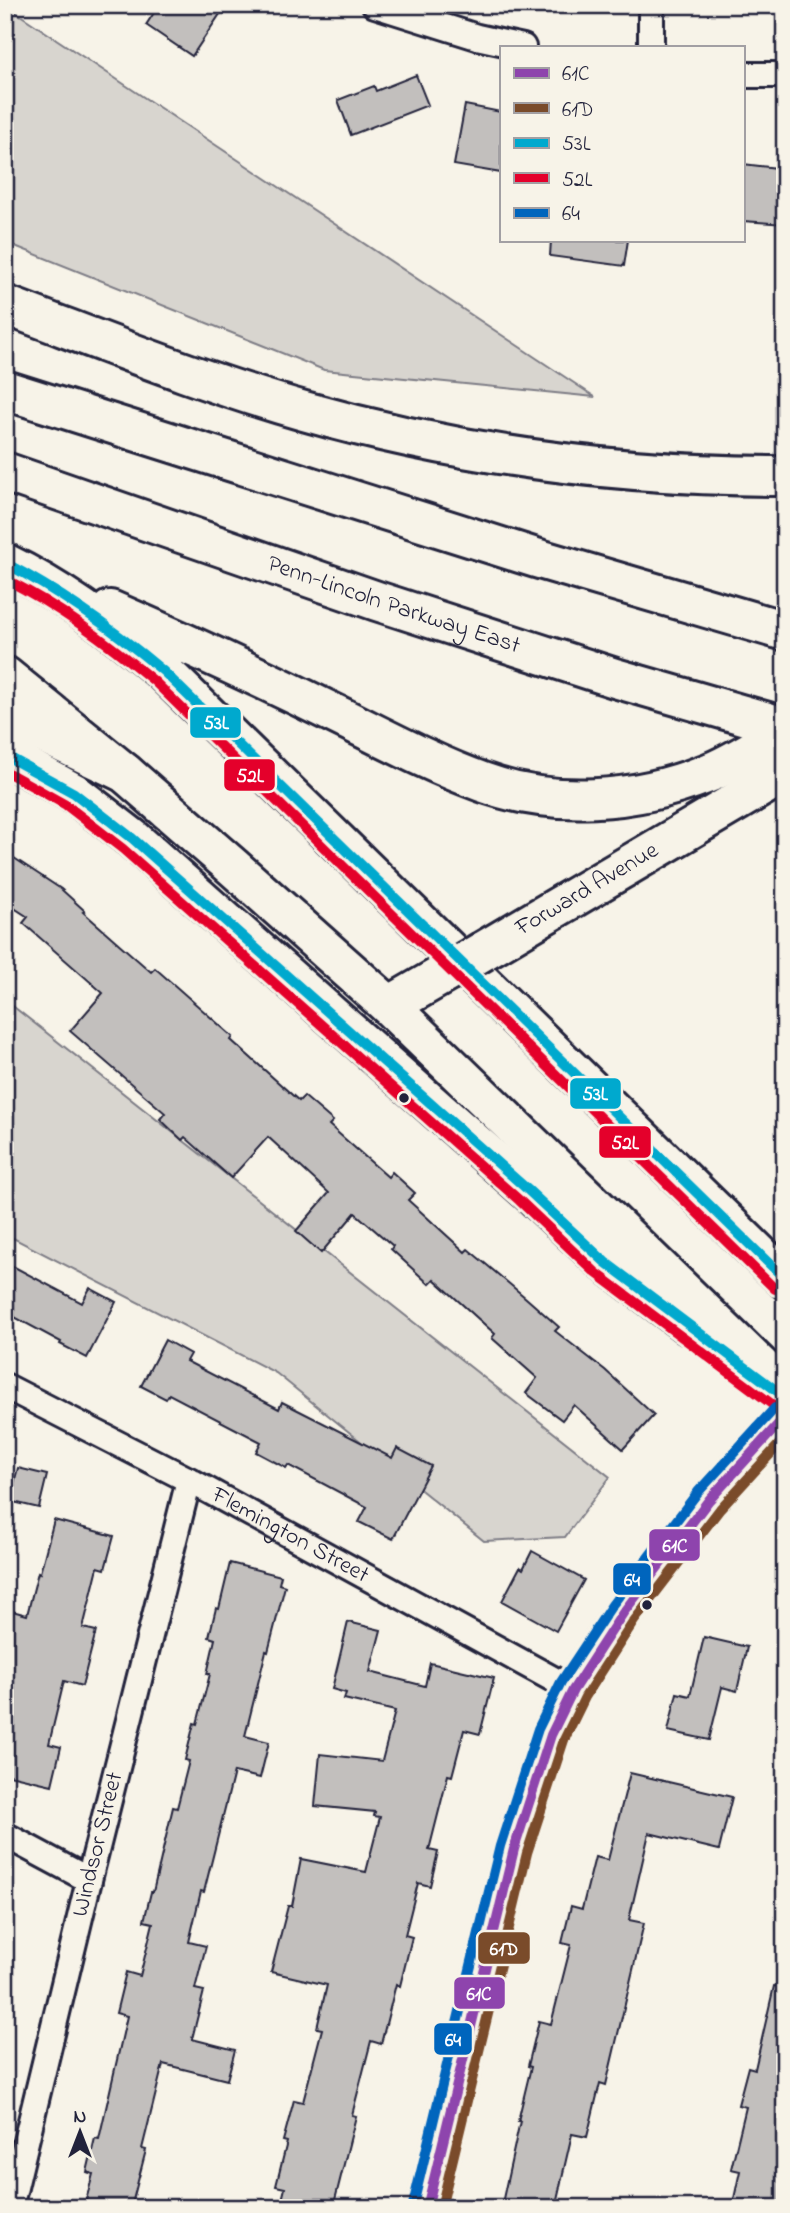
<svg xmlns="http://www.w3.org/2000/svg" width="790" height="2213" font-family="'Indie Flower',sans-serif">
  <rect width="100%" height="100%" fill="#f7f3e8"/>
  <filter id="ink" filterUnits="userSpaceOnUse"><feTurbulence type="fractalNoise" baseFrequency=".0143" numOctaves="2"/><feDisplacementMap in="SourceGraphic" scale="14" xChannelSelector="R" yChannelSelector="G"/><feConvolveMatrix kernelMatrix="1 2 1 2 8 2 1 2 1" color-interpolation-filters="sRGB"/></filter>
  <g filter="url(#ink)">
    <g fill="#d8d5cf" stroke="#7d7c85" stroke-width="2">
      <path d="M5,5L595,397L324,370L5,242Z"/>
      <path d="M5,1000L610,1477L565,1537L484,1541L276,1373L5,1234Z"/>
    </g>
    <g fill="#c2bfbd" stroke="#22223b" stroke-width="2">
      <path d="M159,5H226L192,56L146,25Z"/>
      <path d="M416,75L428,105L351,135L338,100L374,86L376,91Z"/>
      <path d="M465,105L501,112V173L454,165Z"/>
      <path d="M743,164L785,169V224L743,221Z"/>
      <path d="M551,240H628L624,266L550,256Z"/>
      <path d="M5,852L61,889L85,911L83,912L151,972L155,968L233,1037L231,1040L299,1101L304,1096L333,1121L329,1125L388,1177L392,1172L415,1193L408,1200L465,1252L468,1249L526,1298L559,1327L555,1331L605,1370L654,1415L623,1449L574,1405L562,1420L526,1393L537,1378L492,1338L495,1334L434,1279L429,1284L391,1249L393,1246L355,1213L321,1253L296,1231L329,1193L268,1137L231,1178L185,1137L182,1140L160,1119L165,1113L70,1031L103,993L23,923L28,917L5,902Z"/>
      <path d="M5,1262L82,1303L90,1288L116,1302L87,1358L60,1344L61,1342L5,1312Z"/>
      <path d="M165,1340L190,1354L186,1361L279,1409L282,1402L392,1458L397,1448L431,1466L393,1539L359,1522L367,1507L288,1465L286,1468L256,1452L261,1442L169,1394L166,1399L141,1386Z"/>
      <path d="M18,1468L47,1475L39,1508L9,1501Z"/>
      <path d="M54,1520L114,1536L105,1569L98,1567L83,1628L96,1631L82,1686L64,1681L49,1744L61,1747L52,1785L5,1774V1609L27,1615L38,1572L40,1573Z"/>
      <path d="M532,1551L584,1580L556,1631L502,1601L520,1567L523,1569Z"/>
      <path d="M230,1563L281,1576L279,1584L285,1586L268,1652L266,1651L245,1736L269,1742L260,1778L234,1772L204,1892L201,1891L189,1942L206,1946L195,1989L204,1991L192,2039L235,2050L227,2080L163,2064L142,2149L146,2150L131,2208H84L93,2174L87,2172L95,2138L99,2139L127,2016L116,2013L126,1972L140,1976L153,1923L144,1921L151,1892H153L173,1807L177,1808L189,1761L185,1760L194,1723L197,1724L210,1674H207L215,1639L209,1637L216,1608L219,1609Z"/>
      <path d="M348,1622L381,1630L370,1672L425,1686L430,1663L494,1678L480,1734L464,1730L452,1776L448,1775L429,1850L438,1852L430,1886L418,1883L405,1935L412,1937L400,1986L396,1984L381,2044L371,2041L352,2115L356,2116L333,2208H280L285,2188L276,2186L287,2142L283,2141L294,2100L303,2102L322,2029L317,2028L327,1985L271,1972L288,1906H292L301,1859L366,1872L380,1817L374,1816L375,1812L315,1806L320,1754L382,1761L395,1711L344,1699L346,1693L332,1689Z"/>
      <path d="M704,1637L747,1647L737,1691L722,1687L709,1740L668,1731L677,1693L690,1696Z"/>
      <path d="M630,1773L732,1797L719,1850L649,1833L629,1920L644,1923L606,2085L600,2083L587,2137L572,2134L555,2208H501L520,2121H518L531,2067L528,2066L539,2021L551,2024L571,1945L562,1943L571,1906L582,1909L595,1857L608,1860Z"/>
      <path d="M774,1986L785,1987V2208H732L740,2171L731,2169L746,2107L738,2105L748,2067L755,2069Z"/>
    </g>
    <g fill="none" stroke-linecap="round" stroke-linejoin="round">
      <g stroke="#22223b" stroke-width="30">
        <g id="street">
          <path d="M375,5L477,37L523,47"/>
          <path d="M651,5V47"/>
          <path d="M743,75H785"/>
          <path id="s1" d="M5,1386L189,1480L573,1690"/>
          <path d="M5,1835L89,1880"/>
          <path id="s2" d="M10,2208L89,1880L189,1480"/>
        </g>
      </g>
      <g stroke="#22223b" stroke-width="40">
        <path id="secondary" d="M427,2208L514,1849L551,1735L573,1690L623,1613L709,1500L785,1417"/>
      </g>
      <g stroke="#22223b" stroke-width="44">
        <g id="primary">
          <path d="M5,563C63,591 114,629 163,671L785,1279"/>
          <path d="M110,610C186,643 262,678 337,715C384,738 432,764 482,782C553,808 635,802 706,774C733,764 759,746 785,731"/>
          <path d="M5,717L19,722L125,773L233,867L389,1006L785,1390"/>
          <path d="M5,755L74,793L132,838L528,1190L605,1262L690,1326"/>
          <path id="s3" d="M483,951L785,773"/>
          <path d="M389,1006L446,973"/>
        </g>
      </g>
      <g stroke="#22223b" stroke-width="44">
        <g id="highway">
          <path d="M5,305C104,342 202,382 304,411C462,456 621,476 785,476"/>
          <path d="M5,390L536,558L785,631"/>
          <path id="s4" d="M5,472L377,601L615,678L785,727"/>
          <path d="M5,676L125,773"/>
        </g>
      </g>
      <use href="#street" stroke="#f7f3e8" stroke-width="24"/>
      <use href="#secondary" stroke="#f7f3e8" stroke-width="35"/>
      <use href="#primary" stroke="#f7f3e8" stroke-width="38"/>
      <use href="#highway" stroke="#f7f3e8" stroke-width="38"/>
      <g stroke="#22223b" stroke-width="44" stroke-linecap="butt">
        <path id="primary-bridge" d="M446,973L483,951"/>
      </g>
      <use href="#primary-bridge" stroke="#f7f3e8" stroke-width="38"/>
      <g stroke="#f7f3e8" stroke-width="16">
        <path id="bus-1" d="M427,2208L514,1849L551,1735L573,1690L623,1613L709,1500L785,1417"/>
      </g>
      <g stroke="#f7f3e8" stroke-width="16">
        <path id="bus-2" d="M441,2208L527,1853L564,1740L585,1697L634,1621L720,1509L785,1438"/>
      </g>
      <g stroke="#f7f3e8" stroke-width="16">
        <g id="bus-3">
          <path d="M5,563C63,593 114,630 163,671L785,1279"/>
          <path d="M5,755L74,793L132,838L528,1190L605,1262L785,1397"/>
        </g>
      </g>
      <g stroke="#f7f3e8" stroke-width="16">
        <g id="bus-4">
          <path d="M5,579C59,606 107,642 154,681L775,1289"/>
          <path d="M5,771L66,805L123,849L519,1200L595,1272L777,1408"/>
        </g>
      </g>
      <g stroke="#f7f3e8" stroke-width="16">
        <path id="bus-5" d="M413,2205L500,1846L538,1729L561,1682L612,1605L698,1492L775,1408"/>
      </g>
      <use href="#bus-1" stroke="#8e44ad" stroke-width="10"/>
      <use href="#bus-2" stroke="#7a4b2a" stroke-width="10"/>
      <use href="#bus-3" stroke="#00a9ce" stroke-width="10"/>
      <use href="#bus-4" stroke="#e4002b" stroke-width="10"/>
      <use href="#bus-5" stroke="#0065bd" stroke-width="10"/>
    </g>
  </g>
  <g fill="#22223b" stroke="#f7f3e8" stroke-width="2.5">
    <circle cx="404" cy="1098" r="6"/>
    <circle cx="647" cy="1605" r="6"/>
  </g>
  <g text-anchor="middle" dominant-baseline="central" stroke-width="5" stroke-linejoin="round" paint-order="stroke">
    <g font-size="24" fill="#22223b" stroke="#f7f3e8">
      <text stroke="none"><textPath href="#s4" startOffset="411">Penn-Lincoln Parkway East</textPath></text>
      <text stroke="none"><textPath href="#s3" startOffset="121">Forward Avenue</textPath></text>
      <text stroke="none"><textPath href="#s1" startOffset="322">Flemington Street</textPath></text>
      <text stroke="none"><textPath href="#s2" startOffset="374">Windsor Street</textPath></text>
    </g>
  </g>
  <g stroke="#f7f3e8" stroke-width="2.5">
    <rect x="189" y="706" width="53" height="33" rx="7" fill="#00a9ce"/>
    <rect x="223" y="758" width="53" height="34" rx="7" fill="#e4002b"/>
    <rect x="569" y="1077" width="53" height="33" rx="7" fill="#00a9ce"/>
    <rect x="598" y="1125" width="54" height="34" rx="7" fill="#e4002b"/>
    <rect x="648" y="1528" width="53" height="34" rx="7" fill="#8e44ad"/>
    <rect x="612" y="1562" width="40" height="34" rx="7" fill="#0065bd"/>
    <rect x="477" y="1931" width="54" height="34" rx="7" fill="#7a4b2a"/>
    <rect x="453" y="1976" width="53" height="34" rx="7" fill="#8e44ad"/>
    <rect x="433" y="2022" width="40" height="34" rx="7" fill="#0065bd"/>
  </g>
  <g font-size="19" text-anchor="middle" font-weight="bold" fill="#fff">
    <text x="216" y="729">53L</text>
    <text x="250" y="782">52L</text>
    <text x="595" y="1100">53L</text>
    <text x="625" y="1149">52L</text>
    <text x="675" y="1552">61C</text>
    <text x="632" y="1586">64</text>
    <text x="504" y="1955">61D</text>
    <text x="479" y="2000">61C</text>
    <text x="453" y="2046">64</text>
  </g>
  <rect width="790" height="2213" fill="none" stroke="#f7f3e8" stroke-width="28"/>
  <rect x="14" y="14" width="762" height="2185" fill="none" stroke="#22223b" stroke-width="2.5" filter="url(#ink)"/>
  <rect x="500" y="46" width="245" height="196" fill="#f7f3e8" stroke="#a29fa3" stroke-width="2"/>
  <rect x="514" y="68" width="35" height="10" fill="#8e44ad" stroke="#a29fa3" stroke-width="2"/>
  <text x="562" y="80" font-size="21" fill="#22223b">61C</text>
  <rect x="514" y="103" width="35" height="10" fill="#7a4b2a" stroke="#a29fa3" stroke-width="2"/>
  <text x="562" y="116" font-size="21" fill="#22223b">61D</text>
  <rect x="514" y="138" width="35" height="10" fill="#00a9ce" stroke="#a29fa3" stroke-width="2"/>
  <text x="562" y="150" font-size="21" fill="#22223b">53L</text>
  <rect x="514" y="173" width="35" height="10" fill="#e4002b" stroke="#a29fa3" stroke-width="2"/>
  <text x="562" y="186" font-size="21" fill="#22223b">52L</text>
  <rect x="514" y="208" width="35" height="10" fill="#0065bd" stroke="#a29fa3" stroke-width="2"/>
  <text x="562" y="220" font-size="21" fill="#22223b">64</text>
  <g transform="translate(80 2132)" stroke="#f7f3e8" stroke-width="5" paint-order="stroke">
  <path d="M0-5L12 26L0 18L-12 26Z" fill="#22223b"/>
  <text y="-10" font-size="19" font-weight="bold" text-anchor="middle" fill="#22223b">N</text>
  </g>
</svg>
